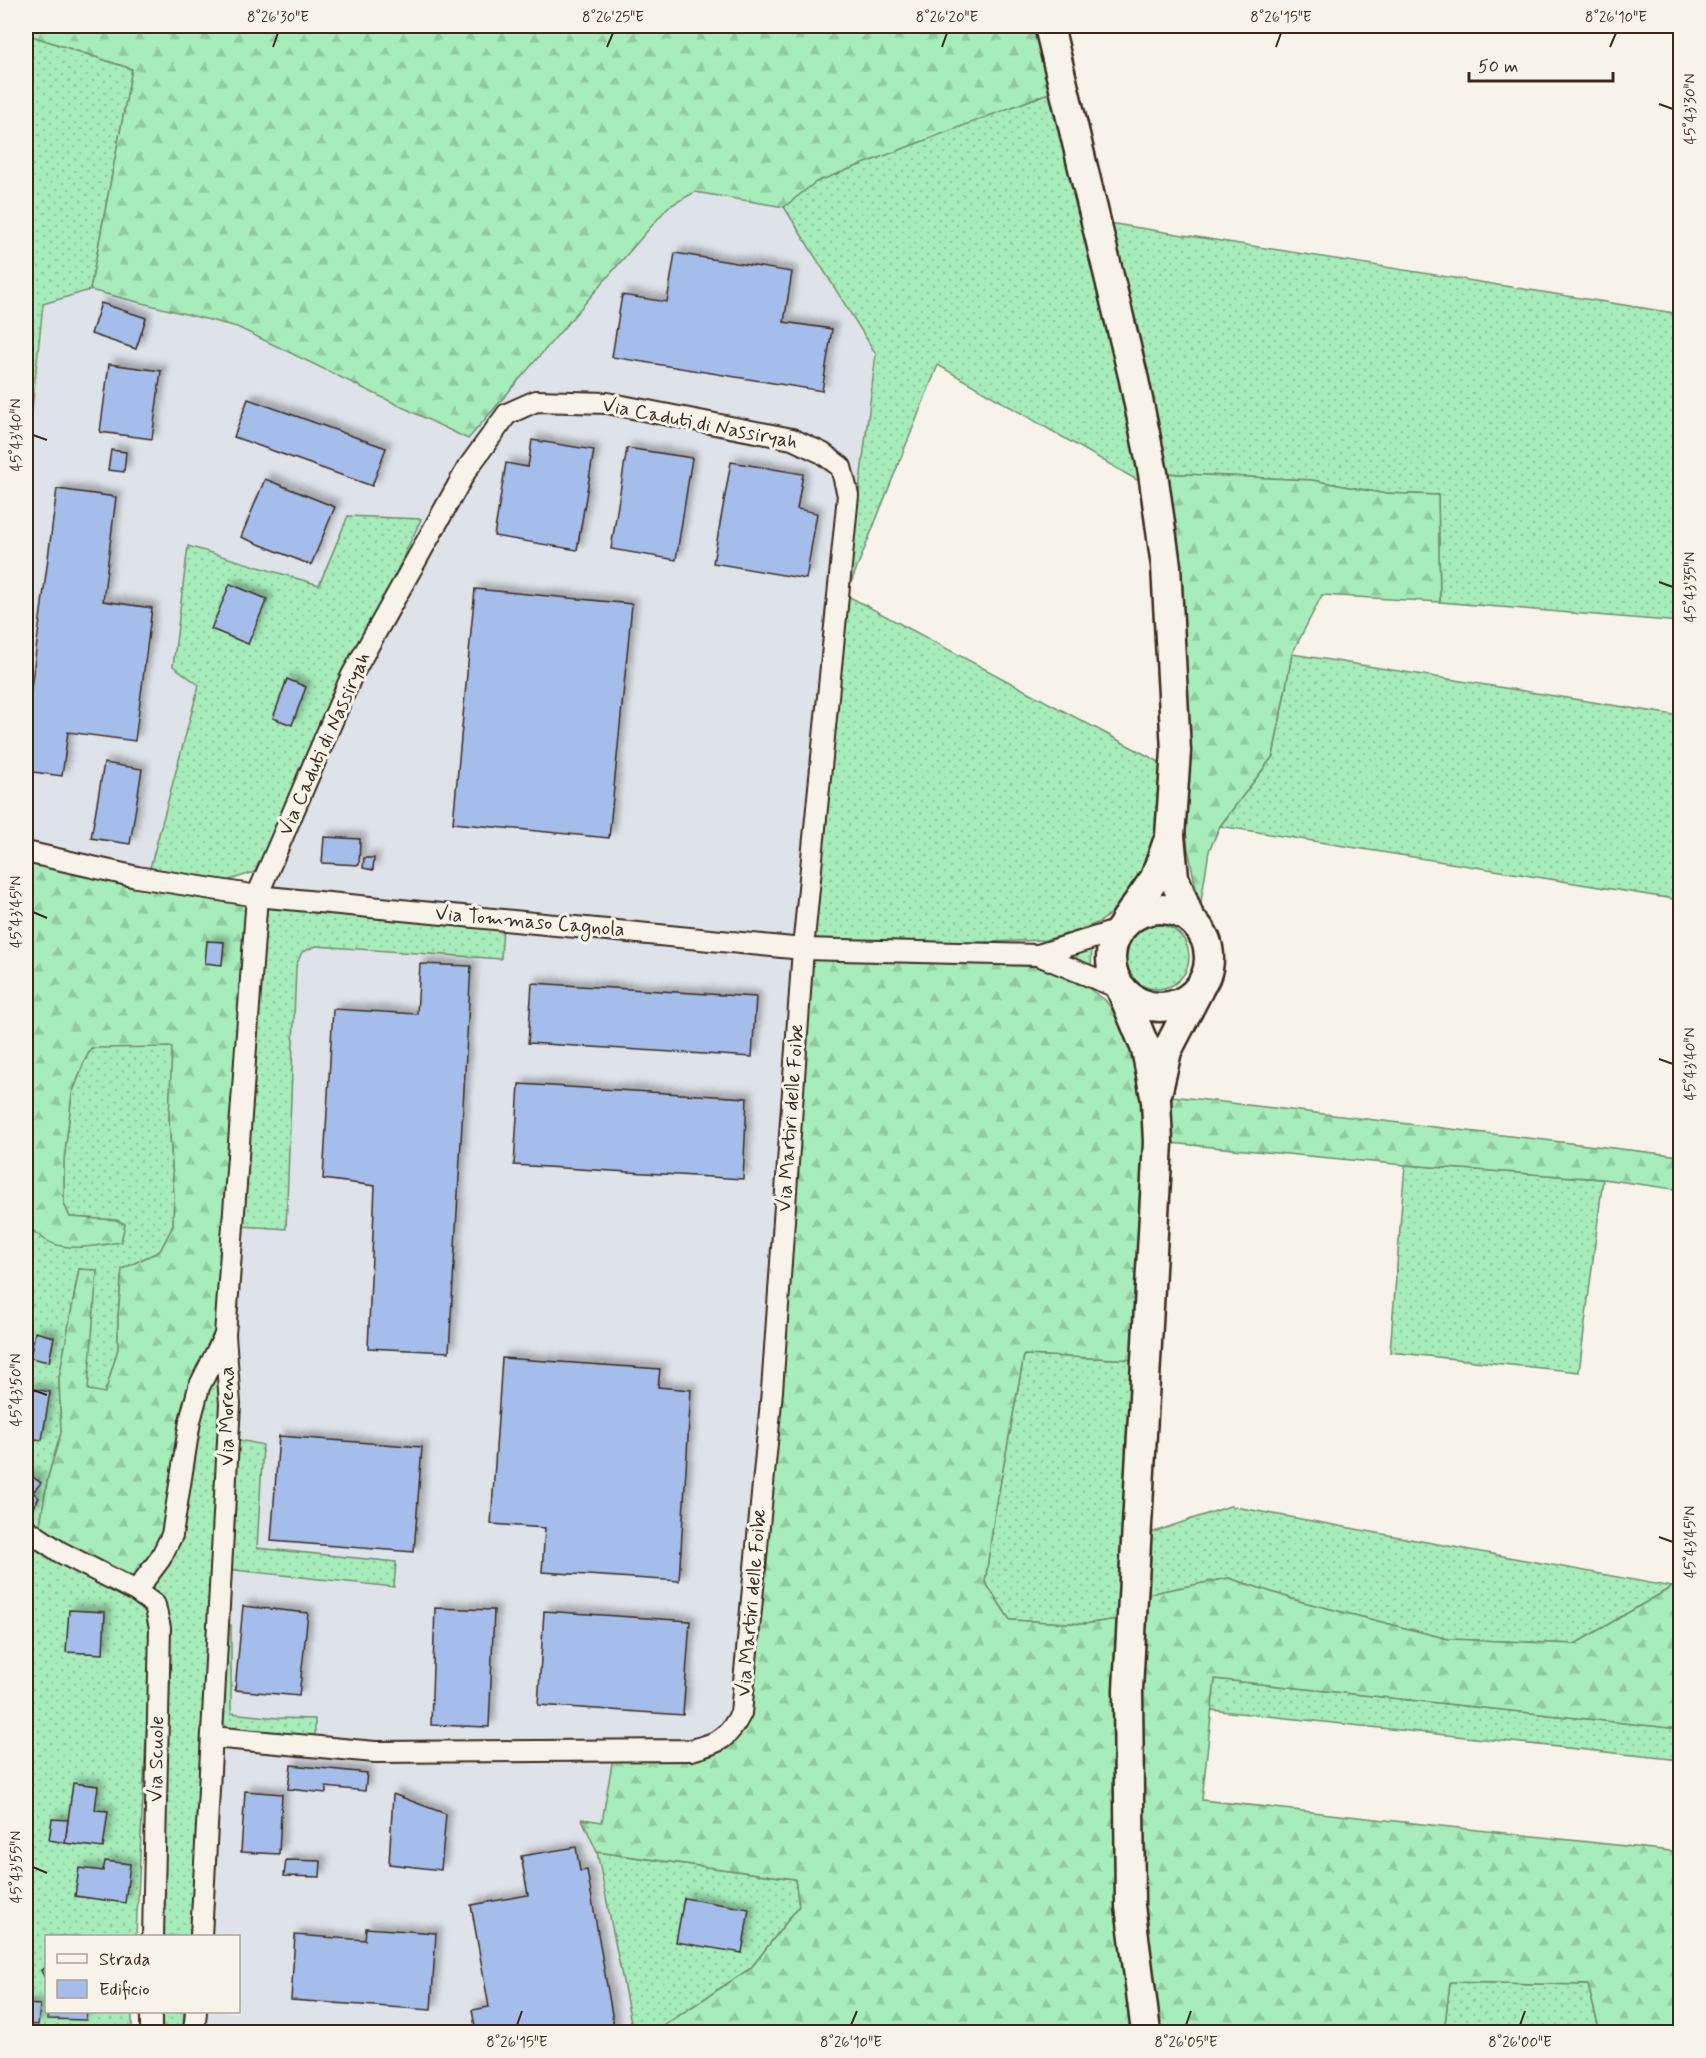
<svg xmlns="http://www.w3.org/2000/svg" width="1706" height="2058" font-family="Mynerve,sans-serif">
  <defs>
    <pattern id="grass-dots" width="8" height="8" patternUnits="userSpaceOnUse" patternTransform="scale(1.5)"><rect width="8" height="8" fill="#a6edbb"/><path d="M2 2h.1M6 6h.1" fill="none" stroke="#90cba0" stroke-width="1.8" stroke-linecap="round"/></pattern>
    <pattern id="forest-firs" width="22" height="20" patternUnits="userSpaceOnUse" patternTransform="scale(1.5)"><rect width="22" height="20" fill="#a6edbb"/><path d="M5 1l3.5 6h-7zM16 11l3.5 6h-7z" fill="#90cba0"/></pattern>
    <filter id="shadow"><feDropShadow dx="5.5" dy="-5.5" stdDeviation="3" flood-color="#0004"/></filter>
  </defs>
  <rect width="100%" height="100%" fill="#f7f3e8"/>
  <filter id="ink" filterUnits="userSpaceOnUse"><feTurbulence type="fractalNoise" baseFrequency=".0167" numOctaves="2"/><feDisplacementMap in="SourceGraphic" scale="12" xChannelSelector="R" yChannelSelector="G"/><feConvolveMatrix kernelMatrix="1 2 1 2 8 2 1 2 1" color-interpolation-filters="sRGB"/></filter>
  <g filter="url(#ink)">
    <path fill="#dee3e9" d="M695,192L784,207L875,355L811,952L745,1717L604,1823L582,1819L597,1852L633,2032H183L184,2012H238V1936H189L218,1540L220,1338L259,871L421,519L348,516L319,585L189,545L173,666L199,685L146,887L26,861V471L44,303L90,290L236,328L467,440L669,207Z"/>
    <g fill="url(#grass-dots)" stroke="#708c6c" stroke-width="1.5">
      <path d="M26,34L132,69L90,290L43,304L26,468Z"/>
      <path d="M1051,92L1149,487L938,365L846,595L1161,763L1155,834L1138,882L1120,906L1100,922L1071,933L1045,940L811,948L846,595L876,354L784,207L815,182Z"/>
      <path d="M1096,221L1680,314V622L1440,602L1438,495L1381,493L1312,480L1162,473Z"/>
      <path d="M348,516L421,519L258,871L227,881L150,868L199,685L173,666L188,546L319,585Z"/>
      <path d="M1292,654L1680,716V900L1220,826L1273,756Z"/>
      <path d="M266,905L291,910L503,925L501,959L316,946L302,952L296,966L286,1229L242,1226Z"/>
      <circle cx="1157" cy="957" r="32"/>
      <path d="M1092,944L1091,970L1056,957Z"/>
      <path d="M154,1045L173,1046L169,1118L174,1195L173,1226L160,1251L122,1269L118,1317V1349L105,1393L88,1391V1362L97,1271L79,1269L59,1378L61,1433L48,1477L40,1525L26,1516V1219L28,1226L125,1224L116,1220L70,1217L64,1204V1160L72,1094L84,1062L92,1047Z"/>
      <path d="M1405,1165L1603,1179L1579,1372L1390,1352Z"/>
      <path d="M219,1354L218,1541L190,1936H157L167,1610L161,1600L146,1586L195,1416Z"/>
      <path d="M1024,1355L1140,1360L1124,1618L1085,1624L1010,1620L985,1582L994,1518Z"/>
      <path d="M230,1438L263,1445L257,1548L396,1562L394,1587L226,1569Z"/>
      <path d="M1230,1506L1672,1587L1575,1644L1448,1639L1299,1601L1229,1578L1132,1597L1136,1538Z"/>
      <path d="M26,1536L129,1590L152,1617L136,1936H46V2012H132V2032H26Z"/>
      <path d="M223,1624L231,1625V1713L278,1718L315,1719V1741L217,1733Z"/>
      <path d="M1215,1679L1680,1729V1760L1211,1710Z"/>
      <path d="M597,1852L795,1879L799,1906L751,1968L654,2032H633Z"/>
      <path d="M1450,1982L1588,1985L1600,2032H1444Z"/>
      <path d="M156,2012H184L183,2032H155Z"/>
    </g>
    <g fill="url(#forest-firs)" stroke="#708c6c" stroke-width="1.5">
      <path d="M26,26H1036L1051,92L816,182L784,207L695,192L668,207L468,439L237,327L90,290L132,69L26,34Z"/>
      <path d="M1162,473L1312,480L1381,493L1438,495L1440,602L1322,595L1292,654L1273,756L1220,826L1209,851L1200,908L1188,849L1184,812Z"/>
      <path d="M26,861L170,892L249,903L219,1337L200,1365L187,1391L181,1414L163,1530L154,1557L133,1580L54,1540L40,1525L48,1477L61,1433L59,1378L79,1269L97,1270L88,1390L105,1393L118,1349V1317L122,1269L160,1251L173,1226L174,1195L169,1118L172,1047L91,1048L84,1062L72,1094L64,1160V1204L70,1217L116,1220L125,1224L121,1242C91,1246 61,1255 37,1234C31,1229 28,1226 26,1219Z"/>
      <path d="M811,952L1038,967L1080,982L1105,1000L1127,1030L1145,1098L1140,1360L1024,1355L994,1518L985,1582L1010,1620L1085,1624L1124,1618L1139,2032H654L751,1968L799,1906L795,1879L597,1852L582,1819L602,1822L614,1751L731,1741Z"/>
      <path d="M1172,1096L1680,1156V1190L1603,1179L1405,1165L1170,1143Z"/>
      <path d="M1229,1578L1299,1601L1448,1639L1575,1644L1672,1587L1680,1586V1729L1215,1679L1202,1800L1680,1852V2032H1600L1588,1985L1450,1982L1444,2032H1146L1132,1597Z"/>
    </g>
    <g fill="#a5bdeb" stroke="#3b2a1e" stroke-width="1.5" filter="url(#shadow)">
      <path d="M675,253L792,272L784,322L832,329L822,391L612,357L622,295L667,302Z"/>
      <path d="M101,303L146,318L136,349L91,334Z"/>
      <path d="M109,364L161,371L152,439L100,432Z"/>
      <path d="M248,399L386,448L372,486L234,437Z"/>
      <path d="M532,440L594,450L577,550L494,536L506,463L528,467Z"/>
      <path d="M627,448L692,458L676,560L611,549Z"/>
      <path d="M111,450L126,452L124,472L108,470Z"/>
      <path d="M731,462L803,474L797,509L817,513L806,579L713,563Z"/>
      <path d="M265,479L335,507L311,565L241,537Z"/>
      <path d="M57,489L116,497L103,601L152,608L135,741L68,732L62,776L26,771V727Z"/>
      <path d="M230,584L267,599L248,644L211,629Z"/>
      <path d="M475,589L632,604L609,838L453,823Z"/>
      <path d="M287,679L306,687L292,725L273,718Z"/>
      <path d="M104,763L142,769L130,844L91,838Z"/>
      <path d="M324,837L360,839L359,865L322,863Z"/>
      <path d="M364,858H374L373,870L363,868Z"/>
      <path d="M207,941L224,942L222,965L205,963Z"/>
      <path d="M420,964L471,966L449,1352L368,1348L375,1186L323,1179L333,1009L417,1014Z"/>
      <path d="M532,983L756,997L752,1057L528,1043Z"/>
      <path d="M519,1084L747,1098L743,1179L514,1165Z"/>
      <path d="M35,1332L54,1337L49,1362L30,1358Z"/>
      <path d="M502,1358L660,1369L658,1387L691,1390L679,1581L542,1572L545,1528L491,1524Z"/>
      <path d="M27,1388L50,1392L42,1440L26,1438Z"/>
      <path d="M279,1436L422,1447L414,1552L271,1541Z"/>
      <path d="M27,1473L41,1483L33,1492L39,1498L27,1516L26,1476Z"/>
      <path d="M243,1606L308,1613L299,1696L235,1690Z"/>
      <path d="M435,1608L494,1610L489,1727L431,1725Z"/>
      <path d="M69,1610L105,1612L103,1654L66,1652Z"/>
      <path d="M544,1611L690,1621L683,1715L538,1705Z"/>
      <path d="M291,1765L367,1773L365,1791L326,1787V1793L288,1789Z"/>
      <path d="M73,1783L98,1786L95,1810L108,1811L103,1848L65,1843Z"/>
      <path d="M245,1791L282,1794L279,1854L241,1852Z"/>
      <path d="M393,1794L446,1814L441,1870L389,1864Z"/>
      <path d="M52,1819L68,1820L65,1843L49,1840Z"/>
      <path d="M576,1847L580,1871L587,1870L615,2032H476L472,2010L489,2007L471,1905L528,1895L521,1856Z"/>
      <path d="M286,1860L321,1861L320,1877L284,1876Z"/>
      <path d="M105,1861L130,1864L125,1903L75,1896L79,1868L103,1871Z"/>
      <path d="M684,1898L749,1909L742,1953L676,1942Z"/>
      <path d="M366,1928L436,1933L431,2010L291,2000L295,1935L365,1940Z"/>
      <path d="M46,1967V1981L41,1970Z"/>
      <path d="M26,2004L40,2005L38,2025L26,2024Z"/>
      <path d="M48,2012H87L86,2020L47,2019Z"/>
    </g>
    <g fill="none" stroke-linecap="round" stroke-linejoin="round">
      <g stroke="#3b2a1e" stroke-width="24">
        <g id="street">
          <path d="M26,852L137,877L257,896L803,949L1038,955L1119,930"/>
          <path d="M1038,955L1121,989"/>
          <path d="M26,1529L60,1552L136,1591L155,1605L160,1628L153,1936"/>
          <path d="M136,1591L160,1559L172,1535L190,1421L199,1387L225,1335"/>
          <path d="M201,1936L230,1404L225,1335L257,896L352,675L467,469L507,414L536,401L607,403L792,439L822,453L841,467L848,495L803,949L772,1391L741,1713C728,1739 719,1743 691,1750L375,1752L212,1737"/>
          <path d="M151,2032V2012"/>
          <path d="M194,2032L196,2012"/>
        </g>
      </g>
      <g stroke="#3b2a1e" stroke-width="33">
        <g id="secondary">
          <path d="M1049,26L1134,380L1153,473L1166,566L1176,751L1170,836L1174,877L1190,919"/>
          <circle cx="1160" cy="958" r="49"/>
          <path d="M1125,921L1155,878L1167,844"/>
          <path d="M1121,989L1146,1049L1156,1101L1158,1142L1128,1689L1130,1906L1146,2032"/>
          <path d="M1158,1090L1167,1051L1199,989"/>
        </g>
      </g>
      <use href="#street" stroke="#f7f3e8" stroke-width="20"/>
      <use href="#secondary" stroke="#f7f3e8" stroke-width="28"/>
    </g>
  </g>
  <path fill="none" stroke="#3b2a1e" stroke-width="2" d="M273,47L278,33M607,47L613,33M942,47L947,33M1276,47L1281,33M1610,47L1616,33M1659,104L1673,109M33,435L47,440M1659,582L1673,587M33,912L47,918M1659,1059L1673,1064M33,1390L47,1395M1659,1537L1673,1542M33,1867L47,1873M517,2025L522,2011M851,2025L857,2011M1186,2025L1191,2011M1520,2025L1525,2011"/>
  <g text-anchor="middle" dominant-baseline="central" stroke-width="6" stroke-linejoin="round" paint-order="stroke">
    <g font-size="20" fill="#3b2a1e" stroke="#f7f3e8">
      <text transform="translate(700 424) rotate(11)">Via Caduti di Nassiryah</text>
      <text transform="translate(325 744) rotate(-66)">Via Caduti di Nassiryah</text>
      <text transform="translate(530 922) rotate(5)">Via Tommaso Cagnola</text>
      <text transform="translate(791 1118) rotate(-86)">Via Martiri delle Foibe</text>
      <text transform="translate(227 1416) rotate(-90)">Via Morena</text>
      <text transform="translate(752 1603) rotate(-85)">Via Martiri delle Foibe</text>
      <text transform="translate(157 1759) rotate(-89)">Via Scuole</text>
    </g>
  </g>
  <rect width="1706" height="2058" fill="none" stroke="#f7f3e8" stroke-width="66"/>
  <rect x="45" y="1935" width="195" height="78" fill="#f7f3e8" stroke="#aca397" stroke-width="1.5"/>
  <rect x="57" y="1954" width="30" height="9" fill="#f7f3e8" stroke="#aca397" stroke-width="1.5"/>
  <text x="99" y="1965" font-size="18" fill="#3b2a1e">Strada</text>
  <rect x="57" y="1980" width="30" height="18" fill="#a5bdeb" stroke="#aca397" stroke-width="1.5"/>
  <text x="99" y="1995" font-size="18" fill="#3b2a1e">Edificio</text>
  <path d="M1469 72v9h144v-9" fill="none" stroke="#3b2a1e" stroke-width="3"/>
  <text x="1478" y="72" font-size="18" fill="#3b2a1e" stroke="#f7f3e8" stroke-width="4.5" paint-order="stroke">50 m</text>
  <rect x="33" y="33" width="1640" height="1992" fill="none" stroke="#3b2a1e" stroke-width="2"/>
  <g font-size="15" text-anchor="middle" fill="#3b2a1e">
    <text x="278" y="22">8°26'30"E</text>
    <text x="613" y="22">8°26'25"E</text>
    <text x="947" y="22">8°26'20"E</text>
    <text x="1281" y="22">8°26'15"E</text>
    <text x="1616" y="22">8°26'10"E</text>
    <text transform="translate(1690 109) rotate(-90)" y="5">45°43'30"N</text>
    <text transform="translate(16 435) rotate(-90)" y="5">45°43'40"N</text>
    <text transform="translate(1690 587) rotate(-90)" y="5">45°43'35"N</text>
    <text transform="translate(16 912) rotate(-90)" y="5">45°43'45"N</text>
    <text transform="translate(1690 1064) rotate(-90)" y="5">45°43'40"N</text>
    <text transform="translate(16 1390) rotate(-90)" y="5">45°43'50"N</text>
    <text transform="translate(1690 1542) rotate(-90)" y="5">45°43'45"N</text>
    <text transform="translate(16 1867) rotate(-90)" y="5">45°43'55"N</text>
    <text x="517" y="2047">8°26'15"E</text>
    <text x="851" y="2047">8°26'10"E</text>
    <text x="1186" y="2047">8°26'05"E</text>
    <text x="1520" y="2047">8°26'00"E</text>
  </g>
</svg>
